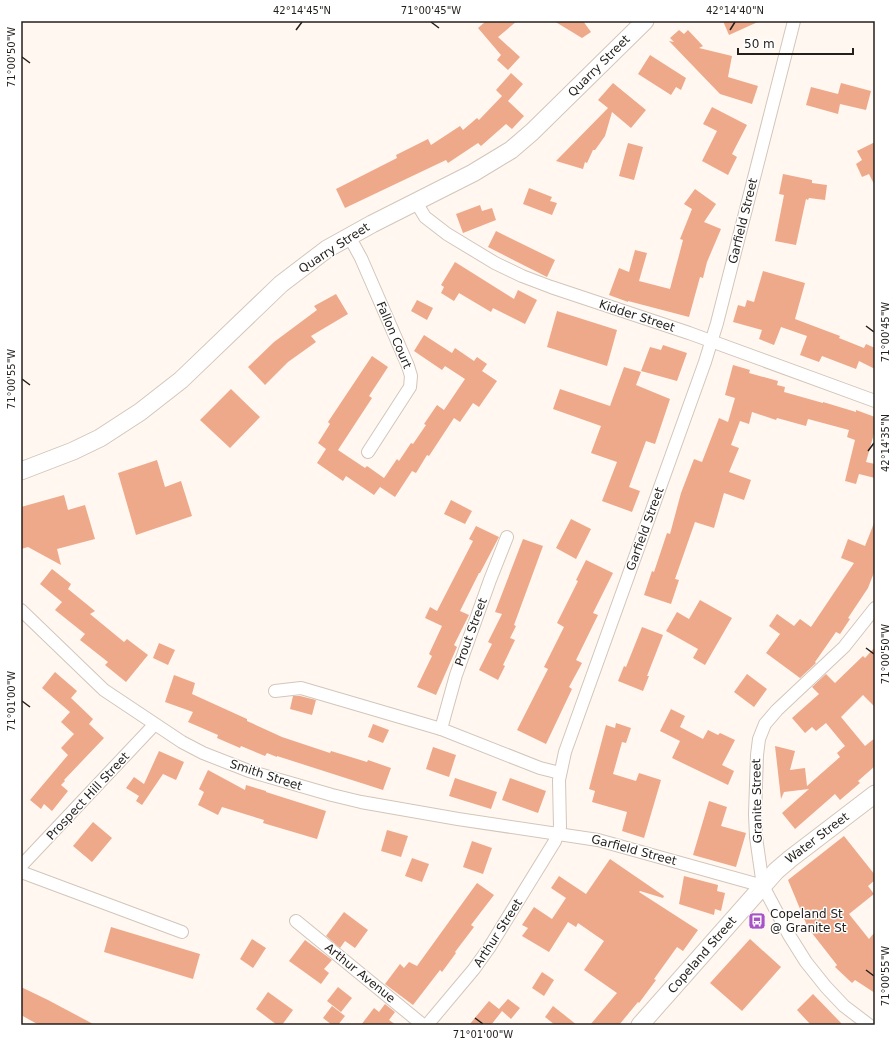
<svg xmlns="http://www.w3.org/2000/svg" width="896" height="1046" font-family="'DejaVu Sans',sans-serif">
  <rect width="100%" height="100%" fill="#fff7f0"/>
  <g fill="#eea98a">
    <path d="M486,21H517L498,37L520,57L508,70L497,60L501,55L478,28Z"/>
    <path d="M554,21H583L591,32L582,38Z"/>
    <path d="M723,21H760L729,35Z"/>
    <path d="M679,30L684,34L688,30L703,46L699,48L732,56L728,77L758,86L752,104L720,94L669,41L674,42L670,38Z"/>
    <path d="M650,55L686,78L681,90L676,87L671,95L638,74Z"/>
    <path d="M511,73L523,84L508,101L524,116L512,129L506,124L481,146L478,143L448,163L446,160L345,208L336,189L397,158L396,155L428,139L431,145L460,126L463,130L477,118L479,120L502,96L496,90Z"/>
    <path d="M613,83L646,110L631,128L612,112L605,136L595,150H593L587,163L585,162L583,169L556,161L608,108L598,100Z"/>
    <path d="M841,83L871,91L866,110L840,104L838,114L806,105L811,87L838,94Z"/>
    <path d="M712,107L747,125L732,154L737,157L728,175L702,161L717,131L703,124Z"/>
    <path d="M875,142V186L869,174L862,177L856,164L862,160L857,151Z"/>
    <path d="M628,143L643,147L634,180L619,176Z"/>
    <path d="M783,174L812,180V183L827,185L825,200L809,198L808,200L806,199L796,245L775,241L784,195L779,194Z"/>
    <path d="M529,188L552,197L550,201L557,203L552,215L523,204Z"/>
    <path d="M695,189L716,204L704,222L721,229L707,262L703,278L700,277L689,317L628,301V302L609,295L619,268L629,272L635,250L647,253L639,281L670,289L683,240L680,239L692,209L684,204Z"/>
    <path d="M480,205L482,211L492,208L496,220L463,233L456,214Z"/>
    <path d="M496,231L555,260L547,277L488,247Z"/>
    <path d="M455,262L514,299L518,290L537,300L525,324L493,308L491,312L459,293L454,301L441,293L444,287L441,285Z"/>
    <path d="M763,271L805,283L795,319L840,336L839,338L864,348L866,344L875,348V369L859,361L856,369L822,356L819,362L800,355L807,336L781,327L774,345L759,339L762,330L733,322L738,305L745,307L747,300L754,302Z"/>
    <path d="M336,294L348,314L311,336L316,342L288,362L265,385L248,367L274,342L317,310L314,306Z"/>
    <path d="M417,300L433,308L427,320L411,311Z"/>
    <path d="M557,311L617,330L607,366L547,347Z"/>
    <path d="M424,335L452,353L455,348L474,361L477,357L487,364L482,371L497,381L479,407L473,403L460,422L454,418L429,456L427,455L416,473L412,471L395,497L380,487L374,495L346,476L343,481L317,463L326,449L318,443L330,424L328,422L372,356L388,367L369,396L372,398L338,450L365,468L367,466L384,478L397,459L399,461L411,443L413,444L426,425L424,424L437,405L444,410L465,379L445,366L442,370L414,351Z"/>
    <path d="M663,345L687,353L677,381L641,371L650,347L661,350Z"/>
    <path d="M733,365L750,370L749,373L778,381L777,385L785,387L784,392L823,403V402L856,412V410L875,417V430L866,462L875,464V478L859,474L856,484L845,481L855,440L847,437L849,430L808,419L806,426L777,418L776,420L752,412L749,424L740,421L731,445L739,448L729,472L751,480L744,500L724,493L714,528L695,522L675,579L679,580L671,604L644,595L652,571L654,572L667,533L670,534L681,493L694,459L702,462L719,418L728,422L735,398L725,395Z"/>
    <path d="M624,367L641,372L636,385L670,399L655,444L646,441L629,487L640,491L632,512L602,501L617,462L591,453L601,426L553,409L560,389L610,406Z"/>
    <path d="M231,389L260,417L230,448L200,420Z"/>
    <path d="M157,460L165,487L181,481L192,516L136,535L118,473Z"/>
    <path d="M64,495L68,510L85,505L95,539L57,549L61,565L28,547L21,549V507Z"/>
    <path d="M451,500L472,511L465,524L444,514Z"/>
    <path d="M571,519L591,529L576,559L556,548Z"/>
    <path d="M874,523H875V570L868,588L848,618L850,619L840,634L836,632L815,662L816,663L800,678L766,653L780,634L769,626L777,614L794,626L800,619L811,627L854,563L841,558L848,539L865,546Z"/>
    <path d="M476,526L499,537L480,573H479L460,611L469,615L454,645L457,647L436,695L417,687L432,656L429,654L442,626L425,618L430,607L437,611L473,541L469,539Z"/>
    <path d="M523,539L543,546L514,625L516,626L510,638L515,640L503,665L505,666L498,680L479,670L492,644L488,642L502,614L495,612Z"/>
    <path d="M586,560L613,573L593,613L598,615L576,660L582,663L569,687L572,689L546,744L517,730L548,669L544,667L564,627L557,623L578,581L576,580Z"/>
    <path d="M52,569L71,584L68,589L95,611L90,614L124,642L127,639L148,655L126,682L105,665L108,662L80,640L85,634L55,610L62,602L40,584Z"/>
    <path d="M700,600L732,618L705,665L693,658L698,649L666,631L677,612L689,619Z"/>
    <path d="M642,627L663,635L647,676H649L643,691L618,681L624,666L626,667Z"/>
    <path d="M159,643L175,650L168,665L153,658Z"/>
    <path d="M875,647V707L863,695L841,717L865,746L875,738V766L858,781L860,783L840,800L835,794L795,829L782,813L809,789L784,792L781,799L775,746L795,751L790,770L805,768L807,786L840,757L837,753L845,746L826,723L816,731L812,727L805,733L792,718L819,694L812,687L826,674L835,683L863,656L865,658Z"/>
    <path d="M55,672L77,691L71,698L93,719L89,724L104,738L64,780L65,781L61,785L68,791L52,811L44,804L41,809L30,800L68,755L61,748L74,734L61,722L70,712L42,688Z"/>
    <path d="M747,674L767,689L754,707L734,692Z"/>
    <path d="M174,675L195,683L192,694L247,719V721L282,737L330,753L331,751L367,762L368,760L391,768L383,790L277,756V757L267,753L265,756L241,746L240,748L217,738L218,735L188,722L193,712L165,702Z"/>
    <path d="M293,696H300L316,700L312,715L290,709Z"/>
    <path d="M671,709L685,716L680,727L703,739L708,730L718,735L720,733L735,740L722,765L734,771L728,785L672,758L680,741L660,731Z"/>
    <path d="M616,723L631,728L626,743L622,742L613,774L636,781L639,773L661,780L644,838L622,831L627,812L592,802L595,791L589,789L606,725L615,728Z"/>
    <path d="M373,724L389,730L383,743L368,737Z"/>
    <path d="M433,747L456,755L449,777L426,769Z"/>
    <path d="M159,751L184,762L176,780L163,774L142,805L136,801L139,796L126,788L134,777L144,784Z"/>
    <path d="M208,770L245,790L246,785L266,791V792L326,811L317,839L263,823L264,820L222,807L218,815L198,805L204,792L199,789Z"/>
    <path d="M455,778L497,792L491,809L449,796Z"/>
    <path d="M510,778L546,791L538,813L502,800Z"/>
    <path d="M709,801L727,807L721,826L746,833L736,867L693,855Z"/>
    <path d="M93,822L112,838L92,862L73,846Z"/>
    <path d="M387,830L408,836L401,857L381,851Z"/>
    <path d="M844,836L875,875V880L868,886L874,894L849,914L869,939L875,932V993L855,980L852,983L835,967L837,965L808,928L788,880Z"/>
    <path d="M472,841L492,848L483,874L463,867Z"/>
    <path d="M412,858L429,864L422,882L405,876Z"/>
    <path d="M610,859L664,896L663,898L640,891L639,892L698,930L683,951L677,947L654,979L656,980L639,1003L638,1002L619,1025H590L617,993L584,970L604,941L578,923L576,927L568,922L549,952L522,936L528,928L522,925L534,907L552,919L566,898L551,888L559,876L586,894Z"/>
    <path d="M684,876L718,885L717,891L725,893L721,911L715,909L714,915L679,904Z"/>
    <path d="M477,883L494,895L471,925L474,927L455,952L456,953L442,972L440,970L413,1005L385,984L400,964L404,968L409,962L417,966Z"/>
    <path d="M344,912L368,930L355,948L345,941L340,948L326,936Z"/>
    <path d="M111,927L200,954L193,979L104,952Z"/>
    <path d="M252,939L266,948L253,968L240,959Z"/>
    <path d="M750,939L781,967L742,1011L710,983Z"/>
    <path d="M305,940L332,960L324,969L329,973L321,984L289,961Z"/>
    <path d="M542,972L554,980L544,996L532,988Z"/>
    <path d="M21,987L48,1000L95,1025H39L21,1015Z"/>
    <path d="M338,987L352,998L341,1012L327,1001Z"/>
    <path d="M268,992L293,1010L282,1025H277L256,1009Z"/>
    <path d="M813,994L843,1025H811L797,1010Z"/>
    <path d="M508,999L520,1008L511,1019L502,1011L491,1025H469L489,1001L499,1009Z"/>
    <path d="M385,1004L395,1012L389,1020L396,1025H361L374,1008L379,1012Z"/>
    <path d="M332,1006L345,1016L338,1025H332L323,1018Z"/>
    <path d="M553,1006L577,1025H555L545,1017Z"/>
  </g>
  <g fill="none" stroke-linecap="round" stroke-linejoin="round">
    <g stroke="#d2c6ba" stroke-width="14">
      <g id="minor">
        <path d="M416,202L425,217L447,234L495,263L522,276L551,287L689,333L875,401"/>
        <path d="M349,236L361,258L408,366L411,376L410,387L368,452"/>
        <path d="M21,610L104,690L182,742L203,753L249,771L332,795L361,802L458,819L598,840L763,886"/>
        <path d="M275,691L301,688L441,729L540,768L560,773"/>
        <path d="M441,729L456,675L490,580L507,537"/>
        <path d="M21,866L154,725"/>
        <path d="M21,872L182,932"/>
        <path d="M296,921L423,1025"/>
        <path d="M427,1025L474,969L489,948L555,841L560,827L559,780L565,752L705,362L717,323L794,21"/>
        <path d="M869,1025L844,1006L826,987L806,962L789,935L763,886L756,837L755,814L757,755L759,739L765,724L777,710L844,647L875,608"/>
      </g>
    </g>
    <g stroke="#d2c6ba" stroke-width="19">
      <g id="secondary">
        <path d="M21,471L73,451L100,438L140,412L181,380L281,284L327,249L372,224L473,173L511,150L532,132L645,21"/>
        <path d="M640,1025L776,871L790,859L875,794"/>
      </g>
    </g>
    <use href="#minor" stroke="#fff" stroke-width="12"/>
    <use href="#secondary" stroke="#fff" stroke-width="17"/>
  </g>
  <path fill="none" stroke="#231f1b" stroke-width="1.5" d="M431,22L439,28M296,30L302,22M730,30L735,22M22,57L30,63M866,326L874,332M22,379L30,385M868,451L874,443M866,648L874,654M22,701L30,707M866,970L874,976M475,1018L483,1024"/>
  <defs>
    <g id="bus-square" transform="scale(0.9)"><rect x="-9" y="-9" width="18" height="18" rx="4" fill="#a754c4" stroke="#fff"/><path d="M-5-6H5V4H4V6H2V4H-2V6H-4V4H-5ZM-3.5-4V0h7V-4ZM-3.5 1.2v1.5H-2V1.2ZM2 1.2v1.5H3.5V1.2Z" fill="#fff"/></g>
  </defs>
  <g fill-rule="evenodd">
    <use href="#bus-square" x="757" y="921"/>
  </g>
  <g text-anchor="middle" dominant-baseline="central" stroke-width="3" stroke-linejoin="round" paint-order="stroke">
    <g font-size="12" fill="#231f1b" stroke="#fff">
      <text transform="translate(599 66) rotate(-45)">Quarry Street</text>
      <text transform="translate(743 221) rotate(-76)">Garfield Street</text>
      <text transform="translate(334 248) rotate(-33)">Quarry Street</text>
      <text transform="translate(637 316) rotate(18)">Kidder Street</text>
      <text transform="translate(394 335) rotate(67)">Fallon Court</text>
      <text transform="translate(645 529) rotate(-70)">Garfield Street</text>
      <text transform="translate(471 632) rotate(-70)">Prout Street</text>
      <text transform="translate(266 775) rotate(18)">Smith Street</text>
      <text transform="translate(88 796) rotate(-47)">Prospect Hill Street</text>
      <text transform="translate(757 801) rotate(-91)">Granite Street</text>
      <text transform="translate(817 838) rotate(-37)">Water Street</text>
      <text transform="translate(634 850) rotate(15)">Garfield Street</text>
      <text transform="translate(498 933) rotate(-57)">Arthur Street</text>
      <text transform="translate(702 955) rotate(-49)">Copeland Street</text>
      <text transform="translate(360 973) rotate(39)">Arthur Avenue</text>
    </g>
    <g font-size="12" fill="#231f1b" stroke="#fff" text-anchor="start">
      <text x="770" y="914">Copeland St<tspan x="770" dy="14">@ Granite St</tspan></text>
    </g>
  </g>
  <rect width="896" height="1046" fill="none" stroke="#ffffff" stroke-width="44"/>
  <path d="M738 48v6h115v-6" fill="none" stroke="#231f1b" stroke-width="2"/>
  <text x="744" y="48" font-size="12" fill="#231f1b" stroke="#ffffff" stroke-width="3" paint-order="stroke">50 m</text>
  <rect x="22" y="22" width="852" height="1002" fill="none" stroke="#231f1b" stroke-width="1.5"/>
  <g font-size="10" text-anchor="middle" fill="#231f1b">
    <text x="302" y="14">42°14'45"N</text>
    <text x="431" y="14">71°00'45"W</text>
    <text x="735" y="14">42°14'40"N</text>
    <text transform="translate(11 57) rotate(-90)" y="4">71°00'50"W</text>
    <text transform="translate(885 332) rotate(-90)" y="4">71°00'45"W</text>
    <text transform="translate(11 379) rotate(-90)" y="4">71°00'55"W</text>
    <text transform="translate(885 443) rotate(-90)" y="4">42°14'35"N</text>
    <text transform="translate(885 654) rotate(-90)" y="4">71°00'50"W</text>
    <text transform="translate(11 701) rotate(-90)" y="4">71°01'00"W</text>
    <text transform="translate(885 976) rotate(-90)" y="4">71°00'55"W</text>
    <text x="483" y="1038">71°01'00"W</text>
  </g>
</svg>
